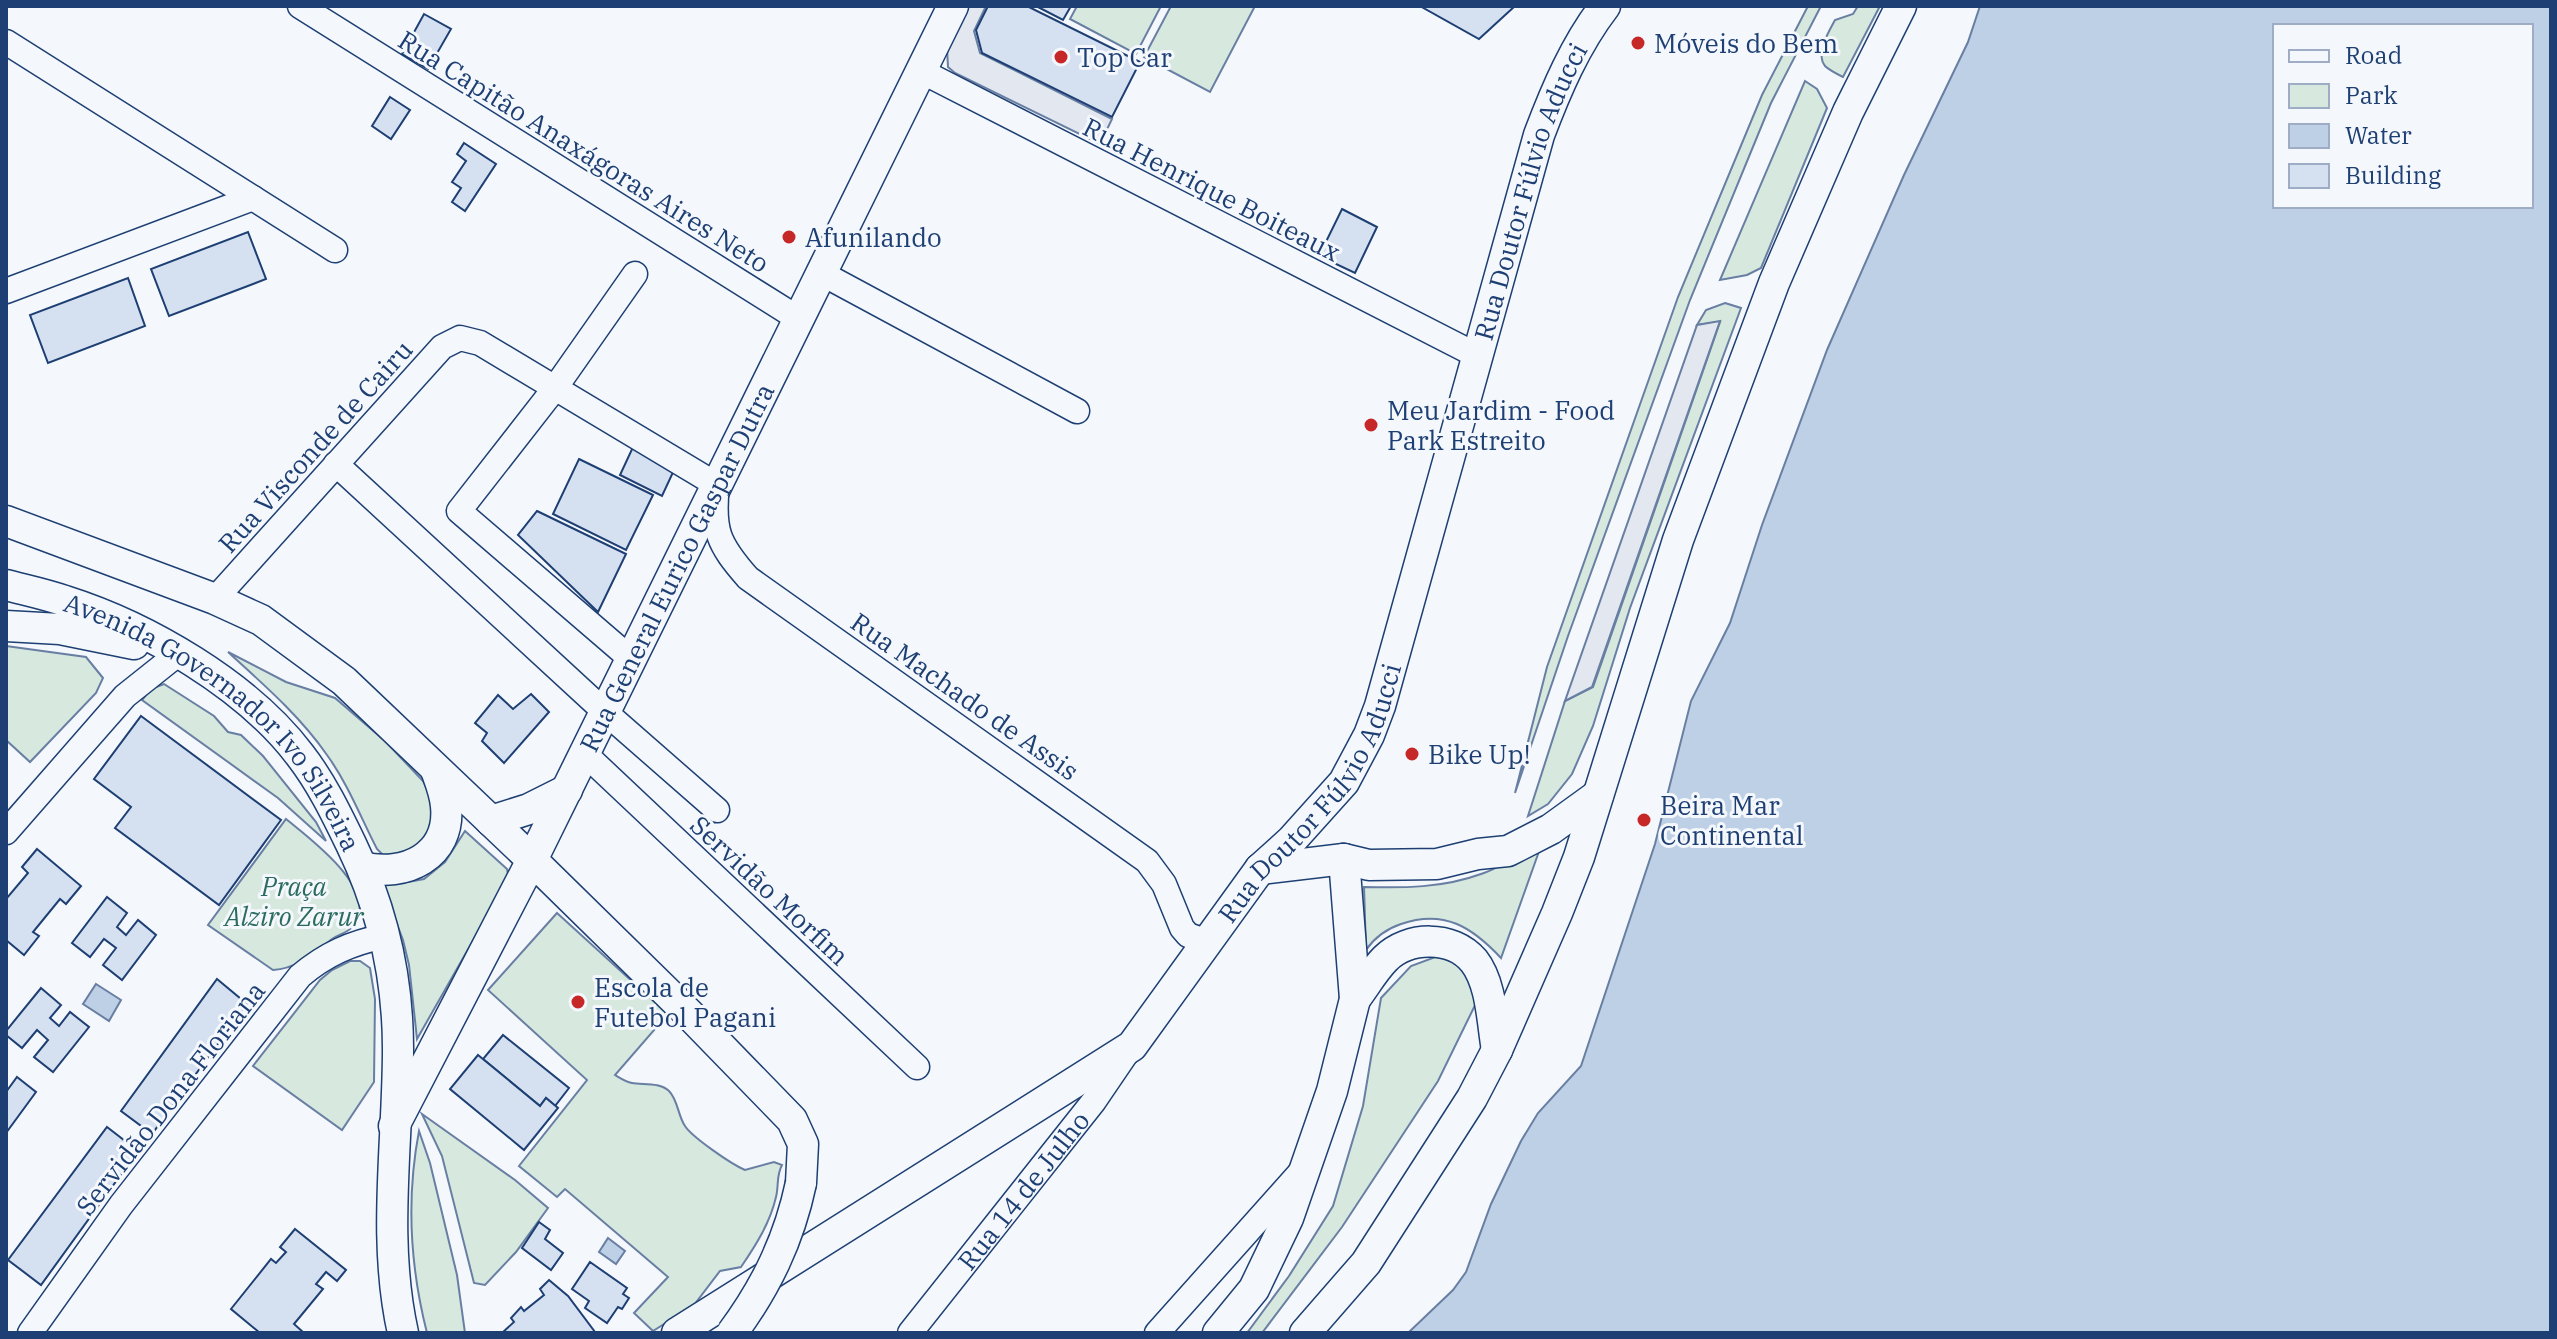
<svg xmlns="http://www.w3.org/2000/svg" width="2557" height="1339" font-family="'IBM Plex Serif',serif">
  <rect width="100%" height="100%" fill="#f4f7fb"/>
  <g fill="#d7e8df" stroke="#687fa3" stroke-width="2">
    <path d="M1077,6H1161L1136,54L1070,19Z"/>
    <path d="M1171,6H1255L1210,92L1144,57Z"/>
    <path d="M1808,6H1821L1771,103L1690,300L1568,636L1515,793L1547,667L1678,297L1762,95Z"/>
    <path d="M1858,6H1880L1843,77C1837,74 1829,70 1825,66C1815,54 1829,31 1835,20L1853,14Z"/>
    <path d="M1805,81L1817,89L1827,108L1761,268L1747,275L1720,280Z"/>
    <path d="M1725,303L1741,308L1630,608L1593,726L1572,774L1548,804L1528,816L1565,701L1593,687L1720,322L1697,325L1706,310Z"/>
    <path d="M6,646L86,657L103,678L96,693L30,762L6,740Z"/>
    <path d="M228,652L286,682L335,698L385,741L423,781L433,800V822L419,852L383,855L377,849C361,818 348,784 327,755C300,716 263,684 228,652Z"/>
    <path d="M164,684L214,716L228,732L241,735L263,756L316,822L326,841L278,798L142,700L151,689Z"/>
    <path d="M286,819C309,838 382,891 353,926C348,933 339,934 332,939C312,954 299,968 273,970L208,925Z"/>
    <path d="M465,831L507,869L508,874L495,902L417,1039L409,965L403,940L381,882H408L424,879L445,862Z"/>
    <path d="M1542,843L1501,958C1472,927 1444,909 1401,924C1386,929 1375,937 1366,950L1364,887C1404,888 1443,888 1481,874C1502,867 1522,853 1542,843Z"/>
    <path d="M557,913L668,1014L615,1075C620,1078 626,1082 632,1083C643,1085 660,1082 669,1091C678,1100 678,1116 685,1126C692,1137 731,1164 745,1170L774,1162L782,1165C776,1176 779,1185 776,1197C770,1223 756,1245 741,1267L720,1271L694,1305L653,1331L634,1313L668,1277L565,1189L557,1197L519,1166L587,1080L488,990Z"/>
    <path d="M1446,953L1468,964L1481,993L1438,1081L1342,1227L1262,1333H1247L1289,1276L1333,1206L1363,1106L1381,998L1411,966Z"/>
    <path d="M350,961H360L370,968L375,999L374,1082L342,1130L253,1066L320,980L332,970Z"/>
    <path d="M422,1114L515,1180L548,1208L516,1252L485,1285L474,1283L442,1156Z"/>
    <path d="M419,1131L430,1163L457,1275L465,1333H427C410,1266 406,1199 419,1131Z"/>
  </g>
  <g fill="#e3e8f0" stroke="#687fa3" stroke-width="2">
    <path d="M968,6H986L974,31L980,53L1112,119L1100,144L955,73L948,67L947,48Z"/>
    <path d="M1720,321L1592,687L1565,701L1697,325Z"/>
  </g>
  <g fill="#bed0e5" stroke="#687fa3" stroke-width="2" fill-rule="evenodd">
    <path d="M1980,6H2551V1333H1408L1453,1290L1466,1272L1491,1204L1521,1141L1538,1113L1581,1066L1655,844L1691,701L1730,623L1762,525L1827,350L1904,175L1968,42ZM2275,26H2531V206H2275Z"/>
    <path d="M96,984L121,1000L109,1021L83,1004Z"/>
    <path d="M608,1238L625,1251L616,1264L599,1252Z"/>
  </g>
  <g fill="#d5e0f0" stroke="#1d3f73" stroke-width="2">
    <path d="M988,6H1027L1140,62L1112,117L982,53L976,30Z"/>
    <path d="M1036,6H1071L1063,20Z"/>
    <path d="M1420,6H1515L1479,39Z"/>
    <path d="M424,14L451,29L428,69L402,54Z"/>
    <path d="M390,97L410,110L391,139L372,126Z"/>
    <path d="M464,143L496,164L465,211L452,202L461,188L452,182L466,161L457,154Z"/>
    <path d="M1342,209L1377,227L1355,273L1319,256Z"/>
    <path d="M248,232L266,279L169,316L151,269Z"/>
    <path d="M128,278L145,326L48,363L30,315Z"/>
    <path d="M633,447L675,468L662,496L620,475Z"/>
    <path d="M579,459L653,495L626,550L553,514Z"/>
    <path d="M537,511L626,554L598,612L518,535Z"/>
    <path d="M531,694L549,712L504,763L482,741L487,733L475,723L498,695L513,709Z"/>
    <path d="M141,716L281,820L219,905L115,828L131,807L94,779Z"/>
    <path d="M37,849L81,886L66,904L60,899L33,932L39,936L24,955L6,940V899L28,873L22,867Z"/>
    <path d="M107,897L127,913L117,927L126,935L138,920L156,935L122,980L103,965L116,948L104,939L90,957L72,943Z"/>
    <path d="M217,979L247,1004L152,1134L121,1111Z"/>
    <path d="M41,988L61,1005L50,1018L59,1026L70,1012L89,1027L53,1072L34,1057L48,1040L37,1030L22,1048L6,1035V1031Z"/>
    <path d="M503,1035L569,1088L555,1106L546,1098L540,1106L483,1059Z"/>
    <path d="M478,1055L540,1106L546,1098L558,1108L524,1150L450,1089Z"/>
    <path d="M17,1077L36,1092L6,1133V1092Z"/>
    <path d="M107,1127L138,1151L41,1285L8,1260Z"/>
    <path d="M539,1222L550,1230L545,1239L563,1253L551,1270L522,1248Z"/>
    <path d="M295,1229L346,1270L337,1281L326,1272L316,1284L323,1289L294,1324L304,1333H260L231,1309L271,1259L276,1263L286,1252L280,1247Z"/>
    <path d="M590,1262L627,1288L623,1294L629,1298L622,1309L618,1307L607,1323L585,1308L589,1301L572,1289Z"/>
    <path d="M549,1280L568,1296L595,1332L502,1333L514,1322L511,1318L521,1307L524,1311L544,1295L540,1289Z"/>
  </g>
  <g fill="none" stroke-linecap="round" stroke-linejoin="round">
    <g stroke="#1d3f73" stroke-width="27">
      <g id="minor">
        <path d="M300,6L799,319"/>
        <path d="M6,42L335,250"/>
        <path d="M921,71L1478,356"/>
        <path d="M821,273L1077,411"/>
        <path d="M6,291L253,198"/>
        <path d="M336,464L605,712L717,810"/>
        <path d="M215,599L442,347L460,338L480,343L717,485C712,530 718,544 748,578L1147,861L1164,884L1182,928L1188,935L1207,942"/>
        <path d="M631,659L459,511L555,388L635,274"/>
        <path d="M585,754L917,1067"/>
        <path d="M6,832L125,696L179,653"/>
        <path d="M30,1333L121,1205L300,976C326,954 351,943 385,936"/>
        <path id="s1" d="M910,1333L1094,1101L1128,1051"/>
        <path d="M1157,1333L1299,1174"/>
      </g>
    </g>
    <g stroke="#1d3f73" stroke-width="33">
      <g id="major">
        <path d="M6,521L215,599L261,620L344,681L532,860L688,1013L792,1120L803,1144L801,1183"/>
        <path id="s2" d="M6,585C25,590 45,594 65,601C147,627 247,685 300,755C321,782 336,813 351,844C382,908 398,977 398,1049C398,1144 382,1239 403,1333"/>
        <path d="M6,626L60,629L134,644"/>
        <path d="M491,821L529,809L567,790"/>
        <path d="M362,867C405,878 451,856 446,806C445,793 440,781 436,770"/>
        <path d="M1260,869L1344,859L1369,865L1437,864L1478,854L1508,851L1551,829L1598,795"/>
        <path d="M1355,999C1365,986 1374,970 1385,959C1408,936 1452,935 1474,961C1492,984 1492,1023 1497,1050"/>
        <path id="s3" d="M394,1126L532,860L953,6"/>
        <path id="s4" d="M677,1333L1132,1046L1260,869L1291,841L1344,782L1369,735L1380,706L1539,135C1556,90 1575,45 1605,6"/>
        <path d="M1218,1333L1254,1289L1288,1218L1332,1091L1355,999L1344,859"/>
        <path d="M1305,1333L1366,1263L1472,1098L1497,1050L1557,913L1579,857L1678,540L1774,283L1848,112L1901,6"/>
      </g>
    </g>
    <use href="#minor" stroke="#f4f7fb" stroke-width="24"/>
    <use href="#major" stroke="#f4f7fb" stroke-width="30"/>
    <g stroke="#1d3f73" stroke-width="33" stroke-linecap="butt">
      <path id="major-bridge" d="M732,1333C766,1287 789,1240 801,1183"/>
    </g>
    <use href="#major-bridge" stroke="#f4f7fb" stroke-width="30"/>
  </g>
  <g fill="#c62828" stroke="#f4f7fb" stroke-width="3">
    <circle cx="1638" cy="43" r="8"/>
    <circle cx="1061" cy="57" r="8"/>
    <circle cx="789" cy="237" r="8"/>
    <circle cx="1371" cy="425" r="8"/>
    <circle cx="1412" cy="754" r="8"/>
    <circle cx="1644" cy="820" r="8"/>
    <circle cx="578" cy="1002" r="8"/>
  </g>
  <g text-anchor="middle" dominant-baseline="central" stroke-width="6" stroke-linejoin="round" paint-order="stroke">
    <g font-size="26" fill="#1d3f73" stroke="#f4f7fb" text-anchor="start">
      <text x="1654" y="43">Móveis do Bem</text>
      <text x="1077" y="57">Top Car</text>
      <text x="805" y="237">Afunilando</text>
      <text x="1387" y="410">Meu Jardim - Food<tspan x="1387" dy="30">Park Estreito</tspan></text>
      <text x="1428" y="754">Bike Up!</text>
      <text x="1660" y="805">Beira Mar<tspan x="1660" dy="30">Continental</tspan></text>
      <text x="594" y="987">Escola de<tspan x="594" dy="30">Futebol Pagani</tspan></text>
    </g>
    <g font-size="26" fill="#1d3f73" stroke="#f4f7fb">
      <text transform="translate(584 151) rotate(32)">Rua Capitão Anaxágoras Aires Neto</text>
      <text transform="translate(1212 189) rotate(27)">Rua Henrique Boiteaux</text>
      <text stroke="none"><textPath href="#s4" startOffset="1498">Rua Doutor Fúlvio Aducci</textPath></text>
      <text transform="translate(315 446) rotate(-48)">Rua Visconde de Cairu</text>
      <text stroke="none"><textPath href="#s3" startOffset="626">Rua General Eurico Gaspar Dutra</textPath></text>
      <text transform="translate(965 696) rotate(35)">Rua Machado de Assis</text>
      <text stroke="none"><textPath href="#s2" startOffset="258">Avenida Governador Ivo Silveira</textPath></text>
      <text stroke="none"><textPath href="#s4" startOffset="850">Rua Doutor Fúlvio Aducci</textPath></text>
      <text transform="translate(770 890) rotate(43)">Servidão Morfim</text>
      <text transform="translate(170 1098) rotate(-52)">Servidão Dona Floriana</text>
      <text stroke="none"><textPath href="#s1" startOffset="182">Rua 14 de Julho</textPath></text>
    </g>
    <g font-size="26" font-style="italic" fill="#2c6c60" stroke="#f4f7fb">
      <text x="294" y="886">Praça<tspan x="294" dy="30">Alziro Zarur</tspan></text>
    </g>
  </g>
  <rect width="2557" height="1339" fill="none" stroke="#1d3f73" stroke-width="16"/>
  <rect x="2273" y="24" width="260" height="184" fill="#f4f7fb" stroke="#9eadc5" stroke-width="2"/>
  <rect x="2289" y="50" width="40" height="12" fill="#f4f7fb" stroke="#9eadc5" stroke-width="2"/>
  <text x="2345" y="64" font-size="24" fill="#1d3f73">Road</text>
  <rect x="2289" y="84" width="40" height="24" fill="#d7e8df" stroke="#9eadc5" stroke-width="2"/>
  <text x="2345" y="104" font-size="24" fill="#1d3f73">Park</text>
  <rect x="2289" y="124" width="40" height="24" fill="#bed0e5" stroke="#9eadc5" stroke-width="2"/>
  <text x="2345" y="144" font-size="24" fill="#1d3f73">Water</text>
  <rect x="2289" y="164" width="40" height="24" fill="#d5e0f0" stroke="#9eadc5" stroke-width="2"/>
  <text x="2345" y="184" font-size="24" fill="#1d3f73">Building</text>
</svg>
